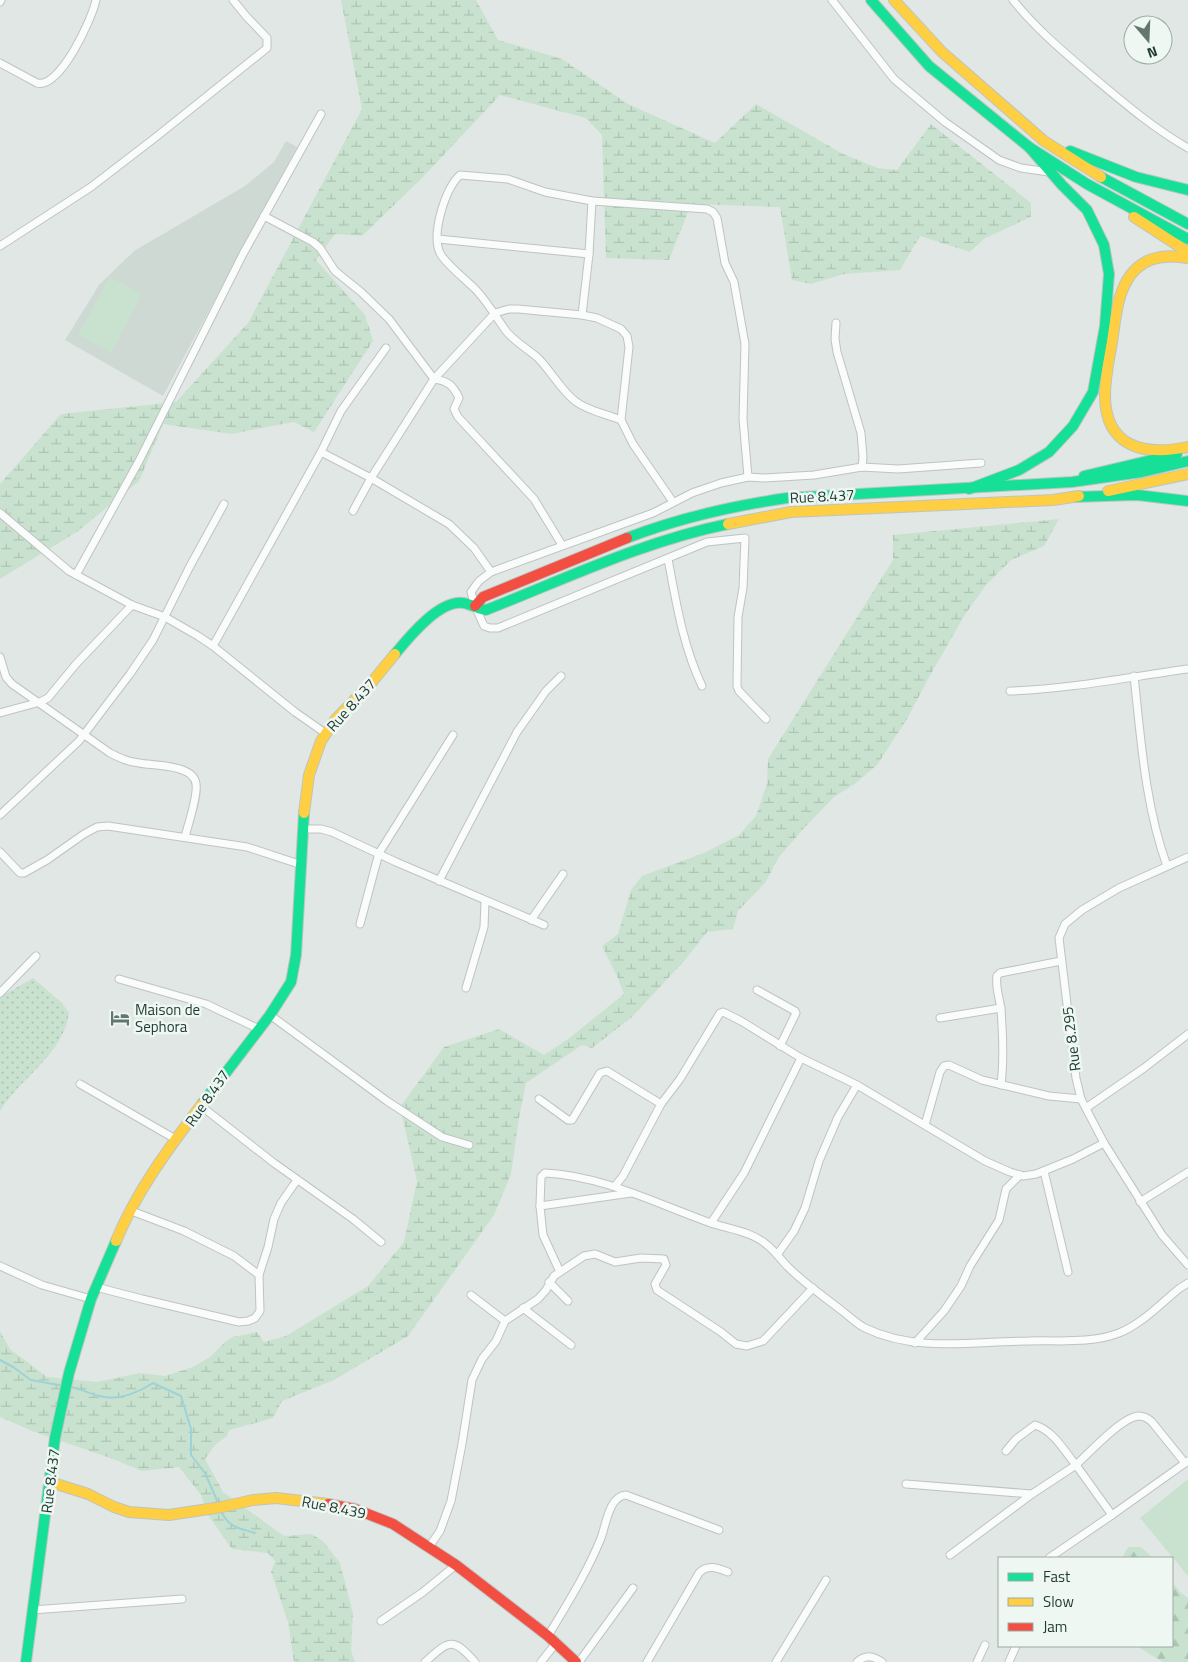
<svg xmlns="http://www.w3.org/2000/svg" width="1188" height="1662" font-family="'Titillium Web',sans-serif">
  <defs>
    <pattern id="grass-dots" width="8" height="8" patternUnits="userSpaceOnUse" patternTransform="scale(1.25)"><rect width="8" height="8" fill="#c9e2cf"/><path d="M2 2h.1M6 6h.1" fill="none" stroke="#acc3b2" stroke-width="1.8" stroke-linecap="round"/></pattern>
    <pattern id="forest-firs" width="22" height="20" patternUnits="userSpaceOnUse" patternTransform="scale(1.25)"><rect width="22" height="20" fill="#c9e2cf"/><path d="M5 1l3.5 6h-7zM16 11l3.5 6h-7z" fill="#acc3b2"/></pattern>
    <pattern id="wetland-marsh" width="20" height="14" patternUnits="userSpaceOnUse" patternTransform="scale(1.25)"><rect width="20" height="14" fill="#c9e2cf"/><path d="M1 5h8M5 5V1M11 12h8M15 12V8" fill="none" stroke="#acc3b2"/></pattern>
  </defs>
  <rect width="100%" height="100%" fill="#e1e7e4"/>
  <path fill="#ced9d4" d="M286,141L297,147L163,396L65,340L99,285L134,251L245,186L274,162Z"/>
  <path fill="url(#grass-dots)" d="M33,978L62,1003L69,1013C63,1055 21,1077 0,1111V997Z"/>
  <g fill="url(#forest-firs)">
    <path d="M1128,1547H1141L1153,1558H1122Z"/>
    <path d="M1172,1582L1180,1592L1188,1598V1662H1163L1138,1647L1094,1646H1172Z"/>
  </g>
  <g fill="url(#wetland-marsh)">
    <path d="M341,0H476L498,40L562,59L628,104L715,143L756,104L843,154L878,168L897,170L931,124L1031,203V217L985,238L970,252L920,236L900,270L844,274L811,284L792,280L780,207L691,204L669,260L606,258L602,135L586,118L500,95L423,177L362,236L335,234L316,260L365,315L373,341L314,432L294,422L231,434L163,424L139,481L78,531L0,579V484L61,414L176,402L248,323L362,109Z"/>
    <path d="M1059,519L1044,546L1011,560L986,585L964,616L927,681L907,719L877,765L856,783L834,797L805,827L779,857L765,883L738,911L733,929L707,932L685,960L632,1017L592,1048L582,1045L526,1083L519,1118L511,1174L494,1215L408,1336L334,1380L282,1401L273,1418L229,1430L227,1436L215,1445L205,1459L223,1492L284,1536L311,1534L323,1541L340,1563L353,1613L351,1651L355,1662H294L288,1622L271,1572L275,1561L268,1553L232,1549L208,1515L201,1495L179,1467L142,1471L113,1459L32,1431L0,1417V1331L10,1349L47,1377L97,1382L140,1373L165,1376L193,1367L210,1357L225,1342L233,1337L257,1332L264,1342L286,1336L368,1286L404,1242L417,1181L400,1107L444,1047L499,1029L544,1055L568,1039L624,994L617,976L602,946L618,934L631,890L642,876L704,853L739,835L756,816L767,784L768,759L893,560V535Z"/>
  </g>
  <g fill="#c9e2cf">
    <path d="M110,277L142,294L111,353L78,335Z"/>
    <path d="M1188,1479V1576L1140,1518Z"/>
  </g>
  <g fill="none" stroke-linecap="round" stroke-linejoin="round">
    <g stroke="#9fd2d7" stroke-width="2">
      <path d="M0,1360L13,1367L31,1380L64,1386"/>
      <path d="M71,1387C83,1389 93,1396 105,1397C121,1400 141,1391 153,1383L181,1396L191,1429V1455L205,1473L219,1505"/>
      <path d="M221,1511C229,1528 239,1528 255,1533"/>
    </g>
    <g stroke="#bec4c1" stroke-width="9">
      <g id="street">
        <path d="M832,0L894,79L945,122L999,160L1021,168L1049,172"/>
        <path d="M1013,0C1036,29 1065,53 1093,77C1124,103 1153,128 1188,148"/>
        <path d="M0,2L1,0"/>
        <path d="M0,63L37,83C60,89 92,19 96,0"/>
        <path d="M264,216L313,242L320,248L335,271L361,292L389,319L434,379C448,381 453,385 459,398L454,409L458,417L534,499L562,545"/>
        <path d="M438,239L589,254"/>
        <path d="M0,246L91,187L156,137L267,48V38L246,16L233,0"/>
        <path d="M582,315L589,254L592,201"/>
        <path d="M836,323L835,339L837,352L861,433L863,457L862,467"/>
        <path d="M621,420C606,414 588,411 575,401C560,389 551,371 538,358C528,349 515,342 506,331C496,317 488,303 477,291C468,281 445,264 440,253C431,234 445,189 460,175L508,179L545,192L592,201L707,209L713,212L717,218L725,263L734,282L745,344L743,419L748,477"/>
        <path d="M321,452L371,478L449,524L474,548L491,572"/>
        <path d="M353,511L371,478L434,379L495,313L509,309H518L582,315L597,318L621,329L627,336L629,347L621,420L633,444L673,502"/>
        <path d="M0,513L69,571L132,605L165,617L198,636L213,646L295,712L325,733"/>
        <path d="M668,559C676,602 683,646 702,686"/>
        <path d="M76,575L139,461L243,254L321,114"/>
        <path d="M213,646L321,452L341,411L386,348"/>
        <path d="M0,657L6,677L12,684L110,753C120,758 128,762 139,763C153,766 194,764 196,784C198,797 188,824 185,837"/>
        <path d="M1134,676C1141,740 1145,805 1167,866"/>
        <path d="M1010,691C1070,689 1129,677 1188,669"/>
        <path d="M0,713L40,702L48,698L76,664L132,605"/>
        <path d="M766,719L739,691L737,686L738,617L743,588L745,538L707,542L498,628H490L484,626L475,606L471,592L479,581L491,572L653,513L692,493L721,483L748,477L765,478L814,475L862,467L898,469L981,463"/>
        <path d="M0,815L79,741L130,674L153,640L189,568L224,504"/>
        <path d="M305,829H321L332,832L396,862L544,925"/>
        <path d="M0,852L20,873H24L47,860L84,834L97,827L108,826L247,847L302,865"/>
        <path d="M1188,857L1119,888L1082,910L1065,924L1059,938L1076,1078L1081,1099L1104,1143L1162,1235L1188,1265"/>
        <path d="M439,881L517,732L546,691L561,676"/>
        <path d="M531,920L563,874"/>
        <path d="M360,924L379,853L453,735"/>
        <path d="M119,979L206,1004L259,1029"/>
        <path d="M466,988L484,927L485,901"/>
        <path d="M757,990L795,1011L796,1013L780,1046"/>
        <path d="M0,993L36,956"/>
        <path d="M270,1015L387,1101L442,1137L469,1145"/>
        <path d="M940,1018L1001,1008"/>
        <path d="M80,1084L177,1140"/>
        <path d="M1001,1085C1004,1060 1003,1036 1001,1010C1000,999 995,987 997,976L1000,973L1061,961"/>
        <path d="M539,1099L568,1120H572L600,1073L607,1071L661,1104"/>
        <path d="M201,1106L274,1163L353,1219L381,1242"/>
        <path d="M1086,1108L1144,1068L1188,1034"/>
        <path d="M925,1125L940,1072L944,1066L949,1065L982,1080L1049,1096L1081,1099"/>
        <path d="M1044,1171L1068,1272"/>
        <path d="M615,1186L623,1176L661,1104L680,1079L720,1013L723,1012L741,1021L801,1058L857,1085L985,1161L1010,1172L1023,1176L1036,1174L1073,1159L1104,1143"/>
        <path d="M1140,1202L1188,1172"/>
        <path d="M540,1206L541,1177L545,1173C604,1176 657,1204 711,1223C729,1229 753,1232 767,1245C775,1251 781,1260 788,1267C804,1283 823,1296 841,1310C849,1316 857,1324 865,1328C917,1353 974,1341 1029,1341C1059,1340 1090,1344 1119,1333C1142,1324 1161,1303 1180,1288L1188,1283"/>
        <path d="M129,1210L184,1231L234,1256L259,1275"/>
        <path d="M711,1223L744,1173L801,1058"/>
        <path d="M777,1255L794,1231L805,1208L819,1161L838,1117L857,1085"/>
        <path d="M0,1266L42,1285L91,1299"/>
        <path d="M560,1272L543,1235L540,1206L631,1193"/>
        <path d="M549,1282L568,1301"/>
        <path d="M96,1287L142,1299L239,1322L248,1321L255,1318L260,1311L259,1275L268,1247L274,1219L281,1203L297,1180"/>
        <path d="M471,1295L505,1321"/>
        <path d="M523,1308L571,1345"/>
        <path d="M915,1343L944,1311L961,1286L970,1266L999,1220L1006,1189L1020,1175"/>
        <path d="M1006,1451L1016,1439L1035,1425C1054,1431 1064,1451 1076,1465C1089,1453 1121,1418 1138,1416C1144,1416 1148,1418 1152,1422L1185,1463"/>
        <path d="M906,1484L1032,1494"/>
        <path d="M429,1547L440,1531L451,1501L462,1444L472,1380L482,1359L496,1341L505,1321L538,1299L546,1290L554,1276L584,1256L595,1254L615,1262L641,1258L664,1259L666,1265L655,1284L657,1290L721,1332L736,1344L747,1346L763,1341L813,1288"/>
        <path d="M950,1555L1032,1494L1076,1465L1112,1515L1188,1461"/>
        <path d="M1049,1558L1112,1515"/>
        <path d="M32,1610L182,1599"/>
        <path d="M381,1621L423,1592L456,1565"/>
        <path d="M548,1636C567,1604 587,1573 601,1538C606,1525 609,1496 626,1495L719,1530"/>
        <path d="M425,1662C449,1641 452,1636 475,1662"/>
        <path d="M541,1662L556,1643"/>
        <path d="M579,1662L633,1588"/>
        <path d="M647,1662L699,1573C708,1564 717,1568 728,1572"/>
        <path d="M776,1662L826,1580"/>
        <path d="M857,1662C866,1654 873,1656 882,1662"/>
        <path d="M977,1662L985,1645"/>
        <path d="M1009,1662L1016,1646"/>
      </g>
    </g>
    <g stroke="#bdc5c1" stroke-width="12">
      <g id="fast">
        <path d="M871,0L929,66L1029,147L1087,184L1188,239"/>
        <path d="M1070,151L1136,177L1188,190"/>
        <path d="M1101,177L1188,224"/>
        <path d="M1084,476L1177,454"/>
        <path d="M969,489L1019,470L1049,452L1073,426L1093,392L1105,326L1109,274L1104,245L1087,210L1062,185L1029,147"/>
        <path d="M1073,497L1137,495L1188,501"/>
        <path d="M627,538C679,518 732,506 787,498L1072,482L1142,472L1188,461"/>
        <path d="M395,654C409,637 439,600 463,603C471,604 478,609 486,610C565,579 644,541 728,524"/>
        <path d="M202,1104L270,1015L291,982L296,955L304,813"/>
        <path d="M26,1662L55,1438L69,1373L91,1299L116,1241"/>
      </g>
    </g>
    <g stroke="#bdc5c1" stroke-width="12">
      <g id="slow">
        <path d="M894,0L942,52L1044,141L1101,177"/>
        <path d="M1134,217L1188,252"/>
        <path d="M1188,258C1171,255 1151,255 1137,268C1117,286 1116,317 1112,342C1109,360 1105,377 1105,395C1105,448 1145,456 1188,447"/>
        <path d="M1108,491L1188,474"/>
        <path d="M728,524L791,512L1053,500L1079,496"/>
        <path d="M304,813L309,775L321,741L335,720L372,682L395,654"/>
        <path d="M116,1241C137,1190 169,1148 202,1104"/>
        <path d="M50,1482L88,1494L114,1507L129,1512L169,1515L222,1507L253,1500L276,1498L328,1504"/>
      </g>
    </g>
    <g stroke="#bdc5c1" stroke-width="12">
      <g id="jam">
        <path d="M475,606L483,597L627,538"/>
        <path d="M328,1504L355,1509L393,1524L456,1565L548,1636L576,1662"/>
      </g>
    </g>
    <use href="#street" stroke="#fafbfb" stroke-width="7"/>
    <use href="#fast" stroke="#16e098" stroke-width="10"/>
    <use href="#slow" stroke="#ffcf43" stroke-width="10"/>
    <use href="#jam" stroke="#f24e42" stroke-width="10"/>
  </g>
  <defs>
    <g id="hotel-bare" transform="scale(1.5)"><path d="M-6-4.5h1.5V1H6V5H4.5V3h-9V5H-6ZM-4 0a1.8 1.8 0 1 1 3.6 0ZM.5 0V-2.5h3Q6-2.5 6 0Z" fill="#637770" stroke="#eef7f2" stroke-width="2.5" paint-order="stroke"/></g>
  </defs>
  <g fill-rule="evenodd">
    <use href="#hotel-bare" x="120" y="1018"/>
  </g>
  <g text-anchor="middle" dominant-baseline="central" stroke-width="5" stroke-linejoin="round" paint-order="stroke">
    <g font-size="15" fill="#1f3a32" stroke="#eef7f2">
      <text transform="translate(822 496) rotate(-3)">Rue 8.437</text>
      <text transform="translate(351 705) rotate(-48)">Rue 8.437</text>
      <text transform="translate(1071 1039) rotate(-97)">Rue 8.295</text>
      <text transform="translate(207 1098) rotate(-55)">Rue 8.437</text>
      <text transform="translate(50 1481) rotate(-83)">Rue 8.437</text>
      <text transform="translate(334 1507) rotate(11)">Rue 8.439</text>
    </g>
    <g font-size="15" fill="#1f3a32" stroke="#eef7f2" text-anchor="start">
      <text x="135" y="1009">Maison de<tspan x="135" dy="17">Sephora</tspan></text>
    </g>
  </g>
  <rect x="998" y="1557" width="175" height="90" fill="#eef7f2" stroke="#9baba5"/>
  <rect x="1008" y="1573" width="25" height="8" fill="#16e098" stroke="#9baba5"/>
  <text x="1043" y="1582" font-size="15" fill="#1f3a32">Fast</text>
  <rect x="1008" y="1598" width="25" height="8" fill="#ffcf43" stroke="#9baba5"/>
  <text x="1043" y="1607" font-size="15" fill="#1f3a32">Slow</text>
  <rect x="1008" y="1623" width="25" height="8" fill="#f24e42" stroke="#9baba5"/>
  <text x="1043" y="1632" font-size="15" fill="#1f3a32">Jam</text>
  <g transform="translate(1148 40) rotate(161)"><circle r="24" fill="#eef7f2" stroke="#9baba5"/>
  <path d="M0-4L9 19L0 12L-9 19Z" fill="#637770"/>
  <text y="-8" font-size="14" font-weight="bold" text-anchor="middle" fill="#1f3a32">N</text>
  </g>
</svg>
